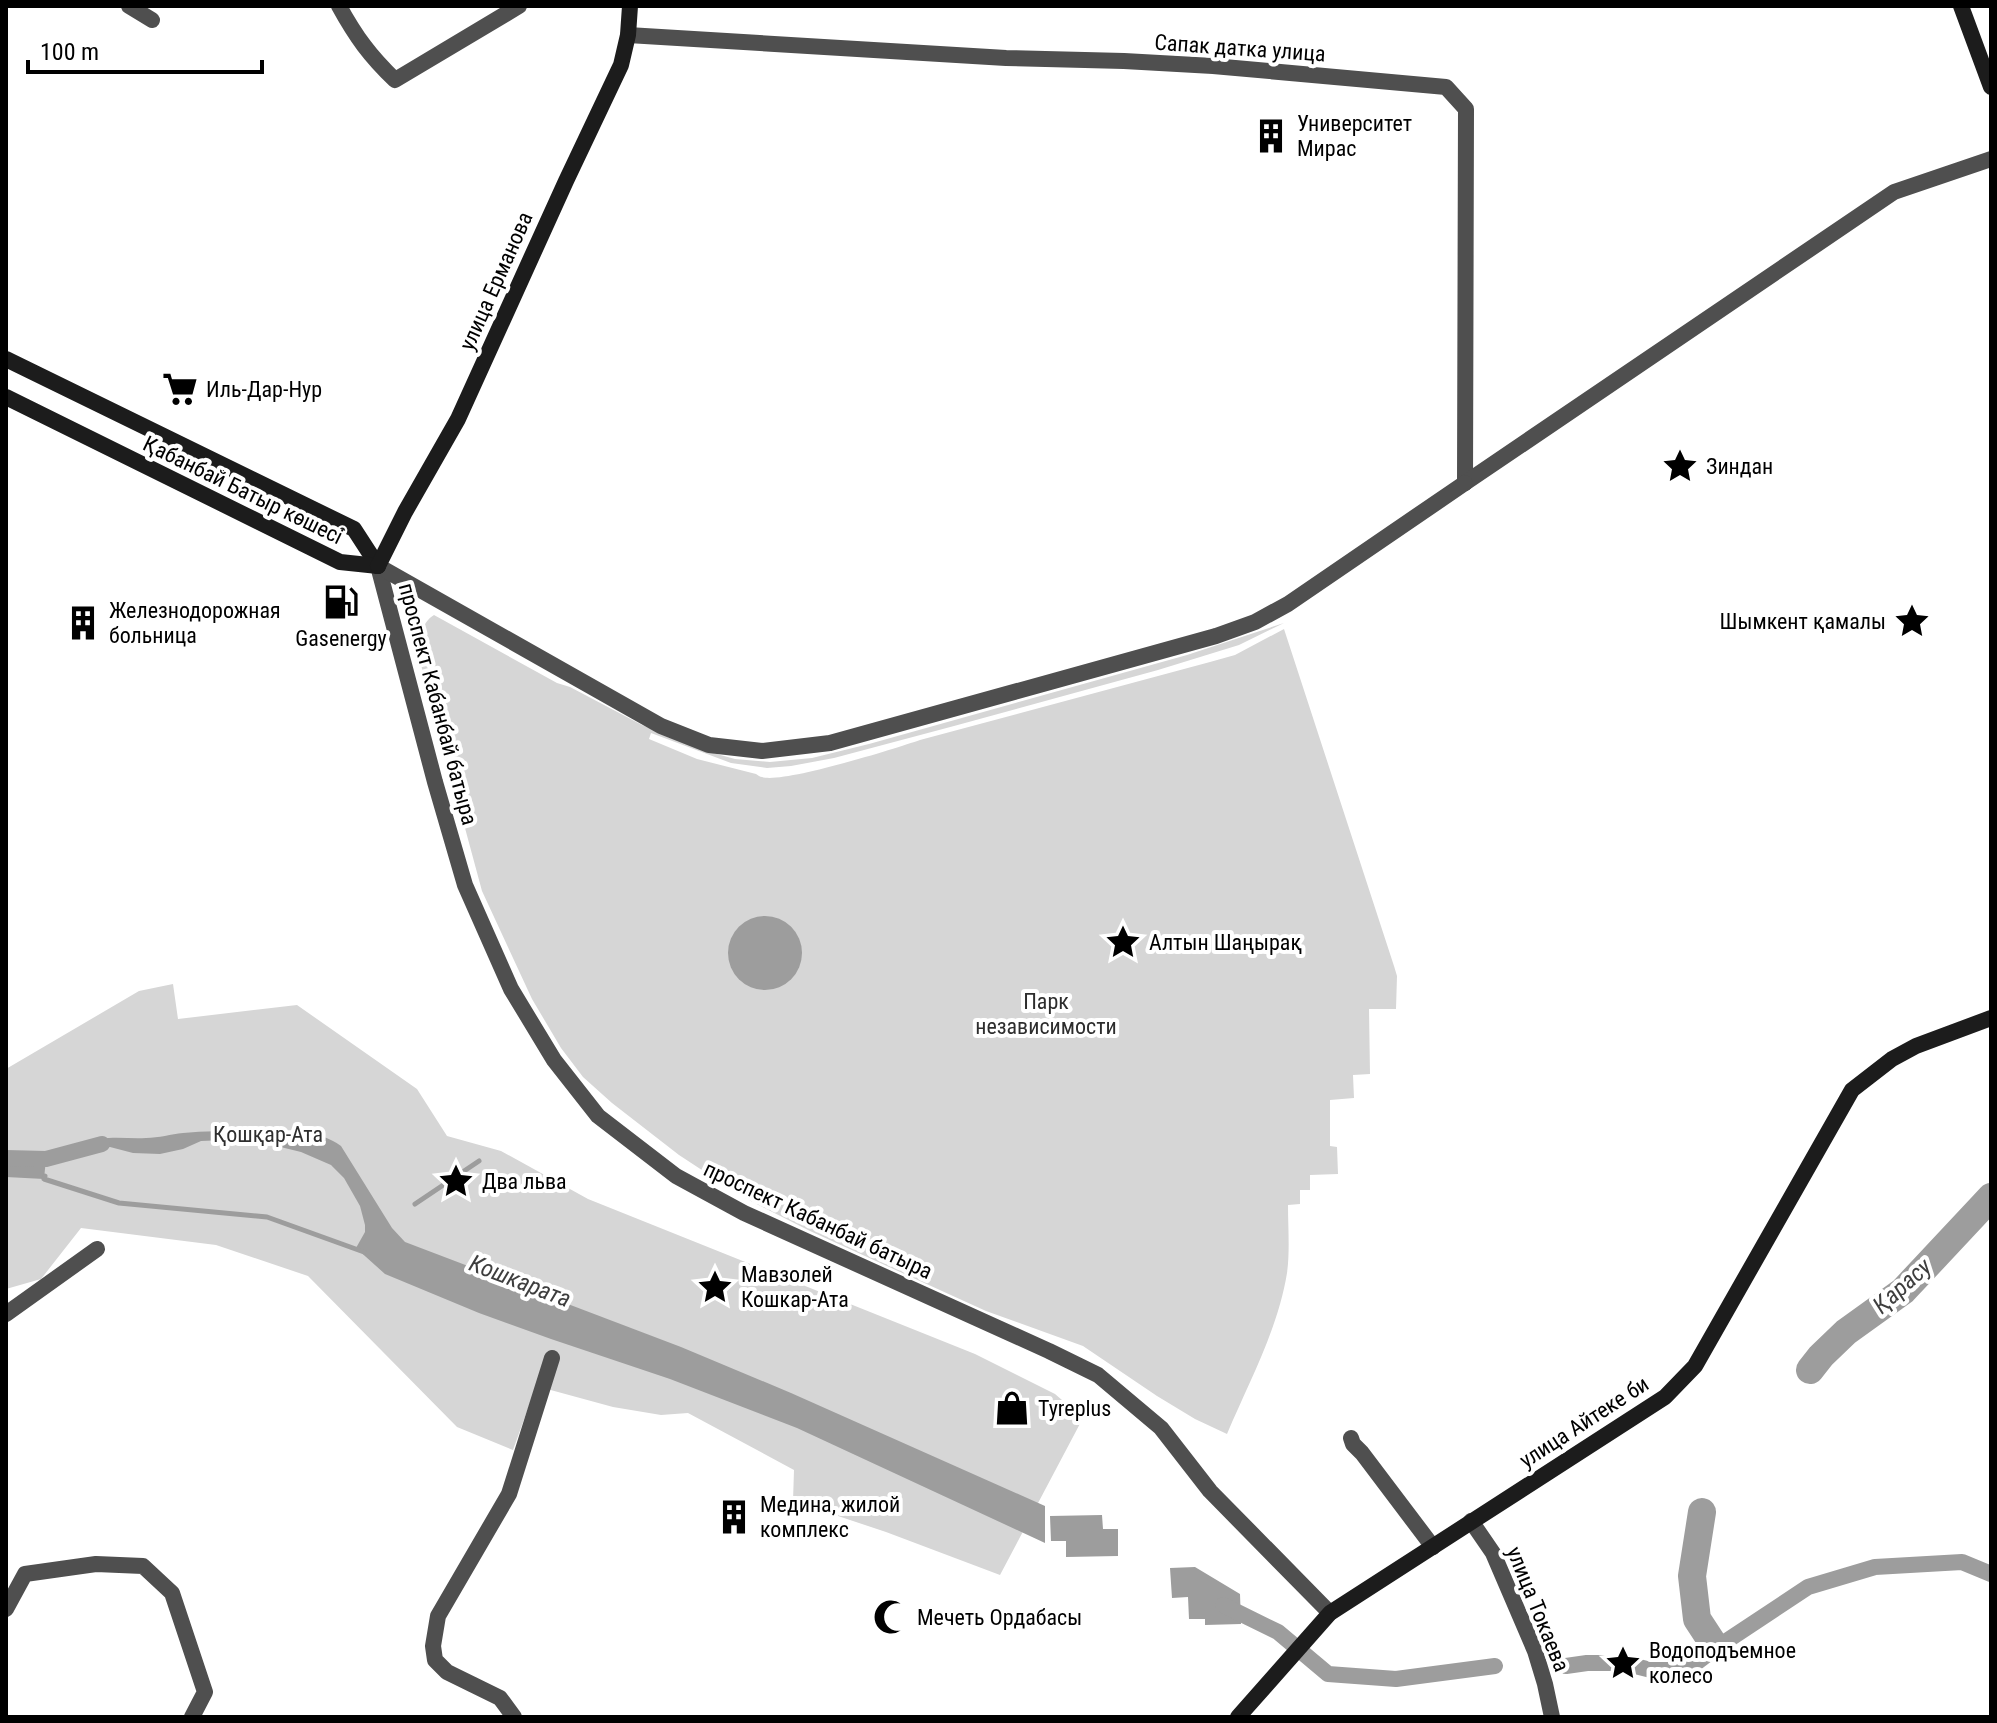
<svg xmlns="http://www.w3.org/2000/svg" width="1997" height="1723" font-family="'Roboto Condensed',sans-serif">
  <rect width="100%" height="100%" fill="#fff"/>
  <g fill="#d6d6d6">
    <path d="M434,615L557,683L570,687L642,725L706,751L735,759L770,762L812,758L869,744L1187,655L1284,623L1239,645L1158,670L954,726L834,758L791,766L767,768L731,763L651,733L649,739L697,759L756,774C758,775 760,777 762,777C782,784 894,749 920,740L1210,662L1235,655L1284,629L1394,966L1397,976L1396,1009H1369L1370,1074L1353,1075L1354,1098L1330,1100V1146L1337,1147L1338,1174L1310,1175V1190H1300V1204L1288,1205C1288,1227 1290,1251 1287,1273C1278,1329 1249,1382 1227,1434L1195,1419L1157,1396L1083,1346L986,1311L810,1231L743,1197L679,1155L612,1103L583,1077L561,1048L532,999L482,891L418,654C418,640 422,622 434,615Z"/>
    <path d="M173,984L178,1019L297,1005L417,1089L447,1136L501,1151L588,1199L975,1354L1055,1394L1083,1418L1000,1575L886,1532L793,1501L794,1470L688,1413L661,1415L613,1407L536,1386L513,1450L457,1427L308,1276L216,1245L81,1228L41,1279L6,1289V1069L139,991Z"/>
  </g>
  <g fill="#9d9d9d">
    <circle cx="765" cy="953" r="37"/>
    <path d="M247,1130C276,1131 317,1127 341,1146L392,1228L405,1242L681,1347L791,1393L1045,1506V1543L797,1428L670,1379L551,1339L479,1313L385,1274L356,1248L365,1232V1225L360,1206L344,1178L331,1165L301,1152L248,1139L201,1141L183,1149L160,1154L133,1153L110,1147L80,1152L83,1143C105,1135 124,1139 146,1138C159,1138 171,1134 183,1133C204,1131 226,1131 247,1130Z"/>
    <path d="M6,1154L46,1159L44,1179L6,1177Z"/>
    <path d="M1102,1515L1103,1529H1118V1556L1066,1557V1541H1051L1050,1516Z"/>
    <path d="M1195,1567L1240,1594L1241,1624L1205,1625V1619H1189L1188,1597L1172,1598L1170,1568Z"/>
  </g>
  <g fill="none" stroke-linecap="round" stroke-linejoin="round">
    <g stroke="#9d9d9d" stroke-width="5">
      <path d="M45,1176L44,1179L119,1203L267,1217L364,1252"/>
      <path d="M415,1204L479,1161"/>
    </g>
    <g stroke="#9d9d9d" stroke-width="16">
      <path d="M6,1158L46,1159L102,1144"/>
      <path d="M1223,1605L1278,1632L1328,1674L1396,1679L1495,1666"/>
      <path d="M1566,1666L1587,1663H1623L1651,1670H1687L1716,1648L1808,1587L1875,1567L1962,1562L1991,1574"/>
    </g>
    <g stroke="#9d9d9d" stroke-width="28">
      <path d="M1810,1370L1821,1356L1846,1332L1903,1291L1991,1197"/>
      <path d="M1702,1512L1692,1576L1697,1619L1716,1648"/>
    </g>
    <g stroke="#4f4f4f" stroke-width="16">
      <path d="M129,6L152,20"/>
      <path d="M339,6C356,37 370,56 395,80L519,6"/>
      <path d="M628,35L1006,58L1124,61L1213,66L1446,87L1466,109L1465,483"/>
      <path d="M1465,483L1894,192L1991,159"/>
      <path d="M6,1314L97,1249"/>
      <path d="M1351,1438L1353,1444L1362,1453L1433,1547"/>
      <path d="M6,1609L25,1574L96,1564L143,1566L172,1593L205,1692L192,1717"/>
      <path d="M514,1717L500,1698L447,1672L435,1660L433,1646L438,1616L509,1494L552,1358"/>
    </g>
    <g stroke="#4f4f4f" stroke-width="16">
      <path d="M378,566L435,782L465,885L511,989L554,1060L598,1116L676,1176L744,1213L1049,1351L1098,1375L1161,1428L1210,1491L1330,1613"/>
      <path d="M378,566L661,726L709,745L762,751L830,743L1216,636L1255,622L1288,604L1465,483"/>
      <path d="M1471,1521L1493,1553L1535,1651L1545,1684L1552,1717"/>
    </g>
    <g stroke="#1c1c1c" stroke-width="16">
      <path d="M1961,6L1991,87"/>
      <path d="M6,359L354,529L378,566"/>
      <path d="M6,397L340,562L378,566"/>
      <path d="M378,566L405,512L458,419L566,181L621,65L628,35L630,6"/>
      <path d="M1238,1717L1330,1613L1665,1397L1695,1366L1852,1090L1892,1059L1916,1046L1991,1018"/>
    </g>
  </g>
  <defs>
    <g id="building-bare" transform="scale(2.76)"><path d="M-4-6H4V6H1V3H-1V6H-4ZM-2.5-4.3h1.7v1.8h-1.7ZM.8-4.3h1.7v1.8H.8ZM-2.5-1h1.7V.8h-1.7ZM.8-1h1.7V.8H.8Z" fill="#000" stroke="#fff" stroke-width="2.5" paint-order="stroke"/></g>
    <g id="supermarket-bare" transform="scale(2.76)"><path d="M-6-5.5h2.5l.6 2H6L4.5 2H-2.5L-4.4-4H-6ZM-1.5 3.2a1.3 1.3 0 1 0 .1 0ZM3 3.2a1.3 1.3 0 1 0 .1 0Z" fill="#000" stroke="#fff" stroke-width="2.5" paint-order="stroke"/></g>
    <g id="sight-bare" transform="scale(2.76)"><path d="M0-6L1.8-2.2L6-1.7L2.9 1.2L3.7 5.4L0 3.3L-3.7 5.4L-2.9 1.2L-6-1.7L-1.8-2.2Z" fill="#000" stroke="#fff" stroke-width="2.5" paint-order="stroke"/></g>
    <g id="fuel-bare" transform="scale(2.76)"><path d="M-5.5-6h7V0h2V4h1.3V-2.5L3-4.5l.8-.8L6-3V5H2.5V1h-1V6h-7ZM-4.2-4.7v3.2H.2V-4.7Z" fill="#000" stroke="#fff" stroke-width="2.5" paint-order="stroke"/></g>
    <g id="shop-bare" transform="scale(2.76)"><path d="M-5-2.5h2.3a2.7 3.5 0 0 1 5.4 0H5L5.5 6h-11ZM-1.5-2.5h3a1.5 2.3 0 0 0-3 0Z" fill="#000" stroke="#fff" stroke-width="2.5" paint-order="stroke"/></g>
    <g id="mosque-bare" transform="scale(2.76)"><path d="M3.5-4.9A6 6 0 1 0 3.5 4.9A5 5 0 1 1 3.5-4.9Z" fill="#000" stroke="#fff" stroke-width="2.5" paint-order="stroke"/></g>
  </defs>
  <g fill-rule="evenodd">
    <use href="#building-bare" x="1271" y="136"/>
    <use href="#supermarket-bare" x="180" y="389"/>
    <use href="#sight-bare" x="1680" y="466"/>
    <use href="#fuel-bare" x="341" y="602"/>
    <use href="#sight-bare" x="1912" y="621"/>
    <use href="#building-bare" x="83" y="623"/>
    <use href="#sight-bare" x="1123" y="942"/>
    <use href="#sight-bare" x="456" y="1181"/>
    <use href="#sight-bare" x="715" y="1287"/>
    <use href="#shop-bare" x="1012" y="1408"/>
    <use href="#building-bare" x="734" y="1517"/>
    <use href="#mosque-bare" x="891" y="1617"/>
    <use href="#sight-bare" x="1623" y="1663"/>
  </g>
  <g text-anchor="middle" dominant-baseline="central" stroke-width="8" stroke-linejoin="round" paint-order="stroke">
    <g font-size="22" fill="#000" stroke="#fff">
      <text transform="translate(1240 48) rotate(4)">Сапак датка улица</text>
      <text transform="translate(496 281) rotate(-66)">улица Ерманова</text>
      <text transform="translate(243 490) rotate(26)">Қабанбай Батыр көшесі</text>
      <text transform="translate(438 704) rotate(75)">проспект Кабанбай батыра</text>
      <text transform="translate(818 1220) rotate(25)">проспект Кабанбай батыра</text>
      <text transform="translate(1584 1422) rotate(-33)">улица Айтеке би</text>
      <text transform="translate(1538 1609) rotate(68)">улица Токаева</text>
    </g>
    <g font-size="22" fill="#000" stroke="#fff" text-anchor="start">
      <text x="1297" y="123">Университет<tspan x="1297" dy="25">Мирас</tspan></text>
      <text x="206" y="389">Иль-Дар-Нур</text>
      <text x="1706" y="466">Зиндан</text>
      <text x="109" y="610">Железнодорожная<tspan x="109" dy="25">больница</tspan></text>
      <text x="1886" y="621" text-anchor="end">Шымкент қамалы</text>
      <text x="341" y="638" text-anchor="middle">Gasenergy</text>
      <text x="1149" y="942">Алтын Шаңырақ</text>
      <text x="482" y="1181">Два льва</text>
      <text x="741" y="1274">Мавзолей<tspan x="741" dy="25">Кошкар-Ата</tspan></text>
      <text x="1038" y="1408">Tyreplus</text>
      <text x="760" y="1504">Медина, жилой<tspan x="760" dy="25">комплекс</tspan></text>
      <text x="917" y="1617">Мечеть Ордабасы</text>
      <text x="1649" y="1650">Водоподъемное<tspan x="1649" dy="25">колесо</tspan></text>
    </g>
    <g font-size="22" fill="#2d2d2d" stroke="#fff">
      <text x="1046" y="1001">Парк<tspan x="1046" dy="25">независимости</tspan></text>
      <text x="268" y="1134">Қошқар-Ата</text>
    </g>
    <g font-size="24" font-style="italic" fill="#3e3e3e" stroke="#fff">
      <text transform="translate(520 1281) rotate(21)">Кошкарата</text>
      <text transform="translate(1902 1286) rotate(-42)">Қарасу</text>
    </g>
  </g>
  <rect width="1997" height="1723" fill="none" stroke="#000000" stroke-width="16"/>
  <path d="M28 60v12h234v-12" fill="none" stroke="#000000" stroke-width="4"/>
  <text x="40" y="60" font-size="24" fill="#000000" stroke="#ffffff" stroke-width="6" paint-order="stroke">100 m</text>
</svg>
